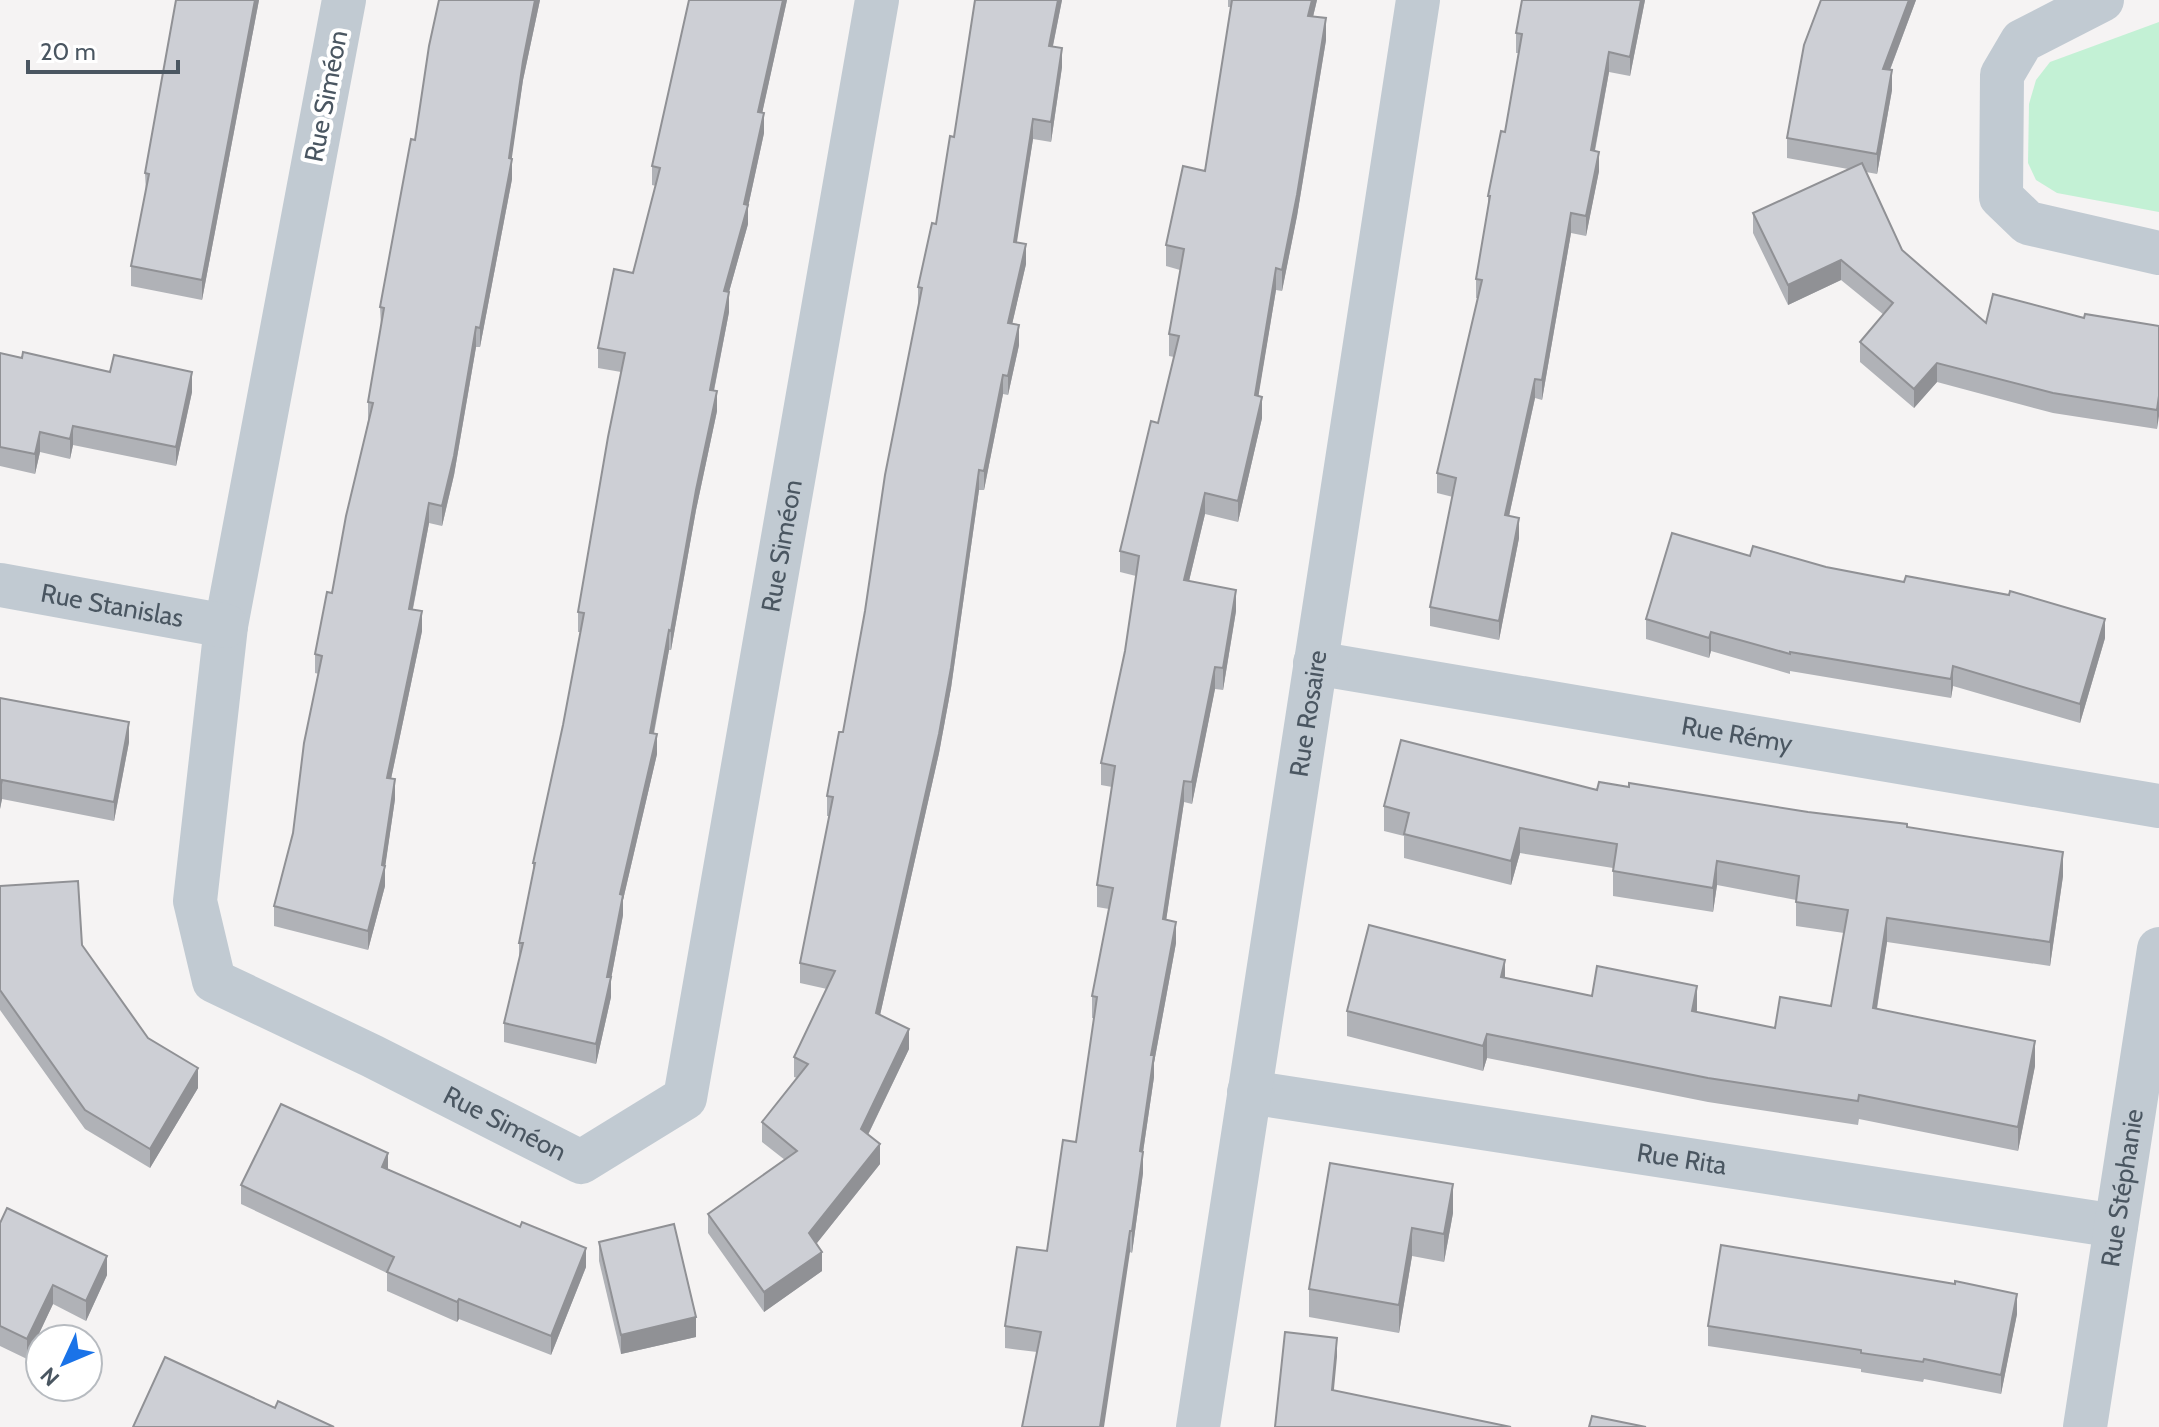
<svg xmlns="http://www.w3.org/2000/svg" width="2159" height="1427" font-family="Cabin,sans-serif">
	<style>
		.green { fill: #c3f1d5 }
		.lines { fill: none; stroke-linecap: round; stroke-linejoin: round }
		.minor { stroke: #c1cad2; stroke-width: 44 }
		.wall { fill: #b0b2b7 }
		.shaded-wall { fill: #909195 }
		.building { fill: #cdcfd5; stroke: #909195; stroke-width: 2 }
		.labels { text-anchor: middle; dominant-baseline: central; stroke-width: 8; stroke-linejoin: round; paint-order: stroke }
		.street-label { font-size: 26px; fill: #4a5661; stroke: #fff }
	</style>
	<rect width="100%" height="100%" fill="#f5f3f3"/>
	<polygon class="green" points="2159,22 2159,212 2057,193 2036,180 2028,163 2029,104 2036,80 2050,62"/>
	<g class="lines">
		<g class="minor">
			<path id="s1" d="M344,0l-118,626 -31,275 19,80 158,75 209,106 104,-64 192,-1098"/>
			<polyline points="2102,0 2022,41 2002,75 2001,197 2028,223 2159,253"/>
			<path id="s2" d="M0,585l226,41"/>
			<path id="s3" d="M1315,663l844,143"/>
			<path id="s4" d="M1249,1092l867,134"/>
			<path id="s5" d="M1198,1427l220,-1427"/>
			<path id="s6" d="M2085,1427l74,-478"/>
		</g>
	</g>
	<g class="wall">
		<polygon points="175,0 259,0 202,300 131,286 131,266 146,193 145,173 175,6"/>
		<polygon points="439,0 540,0 523,80 511,159 512,179 480,347 476,347 454,475 442,526 429,523 413,609 422,631 391,779 395,799 385,866 385,886 368,950 274,926 274,906 293,833 319,674 315,673 315,654 332,593 368,421 368,402 381,326 380,307 415,140"/>
		<polygon points="689,0 787,0 762,113 764,133 748,207 748,224 729,292 729,312 714,391 717,411 696,510 671,650 669,650 654,734 657,754 623,900 623,915 611,979 611,997 596,1064 504,1042 504,1023 519,960 519,943 533,873 533,863 563,725 580,632 578,632 578,612 621,372 598,368 598,348 633,273 656,186 652,185 652,166"/>
		<polygon points="975,0 1062,0 1053,46 1062,67 1051,142 1033,139 1016,242 1026,264 1012,324 1019,345 1008,395 1003,394 984,490 979,490 951,688 939,753 880,1015 909,1049 868,1135 880,1164 816,1244 822,1271 764,1312 708,1233 708,1214 785,1160 762,1142 762,1122 797,1078 794,1077 794,1057 827,989 800,983 800,963 829,816 827,816 827,796 843,732 865,611 918,306 918,287 936,224 954,137"/>
		<polygon points="1228,0 1317,0 1313,17 1326,40 1297,216 1282,291 1276,290 1258,396 1262,418 1238,522 1205,514 1189,581 1236,611 1223,690 1215,689 1192,804 1184,802 1166,920 1176,943 1154,1063 1154,1077 1143,1152 1143,1173 1132,1253 1130,1252 1037,1352 1005,1348 1005,1326 1047,1251 1076,1142 1094,1018 1092,1018 1092,996 1109,909 1097,907 1097,885 1112,787 1101,785 1101,763 1125,651 1136,576 1120,572 1120,551 1158,423 1174,357 1169,356 1169,334 1180,270 1166,266 1166,245 1205,171 1231,7 1228,7"/>
		<polygon points="1645,0 1630,76 1609,72 1595,151 1599,171 1586,236 1571,233 1542,400 1535,398 1509,516 1519,538 1499,640 1430,626 1430,607 1453,497 1437,493 1437,473 1478,298 1476,298 1476,279 1488,210 1488,196 1505,132 1519,53 1516,53 1516,33"/>
		<polygon points="1821,0 1916,0 1890,70 1892,90 1877,174 1866,172 1902,250 1986,323 2084,318 2159,326 2157,429 2053,413 1937,382 1914,408 1860,362 1860,342 1884,315 1841,280 1788,305 1753,233 1753,213 1848,169 1787,158 1787,138"/>
		<polygon points="0,353 192,392 176,466 73,445 70,459 40,452 35,474 0,466"/>
		<polygon points="1750,556 2105,638 2080,723 1953,686 1951,698 1790,671 1790,674 1711,651 1709,658 1646,639 1646,619"/>
		<polygon points="0,698 129,742 114,821 2,799 0,809"/>
		<polygon points="1597,790 1907,827 2063,876 2050,966 1887,942 1877,1009 2035,1066 2018,1151 1859,1119 1858,1125 1708,1102 1487,1058 1483,1071 1347,1036 1347,1011 1505,978 1592,996 1696,1012 1775,1028 1831,1006 1844,933 1796,926 1796,900 1717,885 1713,912 1613,896 1613,868 1520,853 1511,885 1404,858 1404,836 1384,831 1384,806"/>
		<polygon points="0,886 82,945 148,1038 198,1088 150,1168 85,1129 0,1010"/>
		<polygon points="1330,1163 1453,1213 1444,1262 1412,1256 1399,1333 1309,1317 1309,1289"/>
		<polygon points="388,1169 586,1267 551,1355 459,1319 457,1322 387,1291 387,1273 241,1204 241,1185"/>
		<polygon points="0,1223 107,1275 86,1321 53,1304 27,1359 0,1346"/>
		<polygon points="599,1242 696,1337 621,1354 599,1261"/>
		<polygon points="2017,1314 2001,1394 1924,1379 1923,1382 1861,1372 1861,1369 1708,1346 1708,1326"/>
	</g>
	<g class="shaded-wall">
		<polygon points="255,0 259,0 202,300 202,280"/>
		<polygon points="535,0 540,0 523,80 509,178 509,158 523,61"/>
		<polygon points="783,0 787,0 758,132 758,112"/>
		<polygon points="1058,0 1062,0 1049,65 1049,46"/>
		<polygon points="1312,0 1317,0 1308,37 1308,16"/>
		<polygon points="1641,0 1645,0 1630,76 1630,57"/>
		<polygon points="1909,0 1916,0 1883,88 1883,69"/>
		<polygon points="1326,18 1326,40 1297,216 1282,291 1282,270"/>
		<polygon points="1062,48 1062,67 1051,142 1051,122"/>
		<polygon points="1609,52 1609,72 1591,170 1591,150"/>
		<polygon points="1892,70 1892,90 1877,174 1877,154"/>
		<polygon points="764,113 764,133 748,207 748,224 729,292 729,312 710,410 710,390 724,291"/>
		<polygon points="1033,119 1033,139 1014,261 1014,242"/>
		<polygon points="1599,152 1599,171 1586,236 1586,216"/>
		<polygon points="512,159 512,179 480,347 480,328"/>
		<polygon points="1571,213 1571,233 1542,400 1542,380"/>
		<polygon points="1026,244 1026,264 1008,342 1008,323"/>
		<polygon points="1841,260 1841,280 1788,305 1788,285"/>
		<polygon points="1276,268 1276,290 1255,417 1255,395"/>
		<polygon points="1019,325 1019,345 1008,395 1008,376"/>
		<polygon points="476,327 476,347 454,475 442,526 442,506"/>
		<polygon points="1937,363 1937,382 1914,408 1914,389"/>
		<polygon points="192,372 192,392 176,466 176,447"/>
		<polygon points="1003,375 1003,394 984,490 984,471"/>
		<polygon points="1535,379 1535,398 1505,534 1505,515"/>
		<polygon points="717,391 717,411 696,510 671,650 671,631 696,490"/>
		<polygon points="2159,396 2159,416 2157,429 2157,410"/>
		<polygon points="1262,397 1262,418 1238,522 1238,501"/>
		<polygon points="73,426 73,445 70,459 70,439"/>
		<polygon points="40,432 40,452 35,474 35,454"/>
		<polygon points="979,470 979,490 951,688 939,753 876,1033 876,1013"/>
		<polygon points="1205,493 1205,514 1184,602 1184,580"/>
		<polygon points="429,503 429,523 409,628 409,609"/>
		<polygon points="1519,518 1519,538 1499,640 1499,621"/>
		<polygon points="1236,590 1236,611 1223,690 1223,668"/>
		<polygon points="422,611 422,631 387,798 387,778"/>
		<polygon points="2105,619 2105,638 2080,723 2080,704"/>
		<polygon points="669,630 669,650 650,752 650,733"/>
		<polygon points="1711,632 1711,651 1709,658 1709,638"/>
		<polygon points="1953,666 1953,686 1951,698 1951,679"/>
		<polygon points="1215,667 1215,689 1192,804 1192,782"/>
		<polygon points="129,722 129,742 114,821 114,802"/>
		<polygon points="657,734 657,754 623,900 623,915 611,979 611,997 596,1064 596,1044 620,894"/>
		<polygon points="395,779 395,799 385,868 385,866 385,886 368,950 368,931 382,865"/>
		<polygon points="2,780 2,799 0,809 0,789"/>
		<polygon points="1184,781 1184,802 1163,941 1163,919"/>
		<polygon points="1520,828 1520,853 1511,885 1511,861"/>
		<polygon points="2063,852 2063,876 2050,966 2050,942"/>
		<polygon points="1717,861 1717,885 1713,912 1713,888"/>
		<polygon points="1887,918 1887,942 1873,1032 1873,1008"/>
		<polygon points="1176,922 1176,943 1154,1063 1154,1077 1143,1152 1143,1173 1132,1253 1132,1231 1151,1055"/>
		<polygon points="1505,960 1505,985 1501,977"/>
		<polygon points="1697,986 1697,1010 1692,1036 1692,1011"/>
		<polygon points="909,1029 909,1049 861,1149 861,1129"/>
		<polygon points="1487,1034 1487,1058 1483,1071 1483,1046"/>
		<polygon points="2035,1041 2035,1066 2018,1151 2018,1127"/>
		<polygon points="198,1068 198,1088 150,1168 150,1149"/>
		<polygon points="880,1144 880,1164 809,1253 809,1233"/>
		<polygon points="388,1153 388,1173 382,1167"/>
		<polygon points="1453,1184 1453,1213 1444,1262 1444,1234"/>
		<polygon points="1412,1228 1412,1256 1399,1333 1399,1305"/>
		<polygon points="1130,1231 1130,1252 1104,1427 1100,1427"/>
		<polygon points="586,1248 586,1267 551,1355 551,1336"/>
		<polygon points="822,1252 822,1271 764,1312 764,1292"/>
		<polygon points="107,1256 107,1275 86,1321 86,1301"/>
		<polygon points="53,1285 53,1304 27,1359 27,1339"/>
		<polygon points="2017,1294 2017,1314 2001,1394 2001,1375"/>
		<polygon points="459,1299 459,1319 457,1322 457,1302"/>
		<polygon points="696,1317 696,1337 621,1354 621,1335"/>
		<polygon points="1337,1338 1337,1357 1332,1410 1332,1390"/>
	</g>
	<g class="building">
		<polygon points="176,0 255,0 202,280 131,266 149,174 145,173"/>
		<polygon points="439,0 535,0 523,61 509,158 512,159 480,328 476,327 454,456 442,506 429,503 409,609 422,611 387,778 395,779 382,865 385,866 368,931 274,906 293,833 304,743 322,656 315,654 327,592 332,593 346,516 373,403 368,402 384,308 380,307 411,139 415,140 429,46"/>
		<polygon points="689,0 783,0 758,112 764,113 744,204 748,205 724,291 729,292 710,390 717,391 696,490 671,631 669,630 650,733 657,734 620,894 623,895 607,977 611,977 596,1044 504,1023 523,943 519,943 535,863 533,863 563,725 584,613 578,612 608,437 625,353 598,348 614,269 633,273 660,168 652,166"/>
		<polygon points="975,0 1058,0 1049,46 1062,48 1051,122 1033,119 1014,242 1026,244 1008,323 1019,325 1008,376 1003,375 984,471 979,470 951,668 939,734 876,1013 909,1029 861,1129 880,1144 809,1233 822,1252 764,1292 708,1214 797,1151 762,1122 808,1064 794,1057 835,971 800,963 833,797 827,796 839,732 843,732 865,611 885,475 922,288 918,287 932,223 936,224 950,136 954,137"/>
		<polygon points="1232,0 1312,0 1308,16 1326,18 1297,195 1282,270 1276,268 1255,395 1262,397 1238,501 1205,493 1184,580 1236,590 1223,668 1215,667 1192,782 1184,781 1163,919 1176,922 1151,1055 1154,1055 1140,1151 1143,1152 1132,1231 1130,1231 1100,1427 1022,1427 1041,1332 1005,1326 1017,1247 1047,1251 1063,1140 1076,1142 1097,997 1092,996 1113,888 1097,885 1115,766 1101,763 1125,651 1139,556 1120,551 1151,421 1158,423 1179,336 1169,334 1184,249 1166,245 1183,166 1205,171"/>
		<polygon points="1522,0 1641,0 1630,57 1609,52 1591,150 1599,152 1586,216 1571,213 1542,380 1535,379 1505,515 1519,518 1499,621 1430,607 1456,478 1437,473 1482,280 1476,279 1490,196 1488,196 1501,131 1505,132 1522,34 1516,33"/>
		<polygon points="1821,0 1909,0 1883,69 1892,70 1877,154 1787,138 1804,45"/>
		<polygon points="1862,163 1902,250 1986,323 1993,294 2084,318 2085,314 2159,326 2159,396 2157,410 2053,393 1937,363 1914,389 1860,342 1893,303 1841,260 1788,285 1753,213"/>
		<polygon points="23,352 110,372 114,355 192,372 176,447 73,426 70,439 40,432 35,454 0,447 0,353 22,358"/>
		<polygon points="1672,533 1750,556 1753,546 1826,567 1904,582 1906,576 2009,595 2010,591 2105,619 2080,704 1953,666 1951,679 1790,652 1790,654 1711,632 1709,638 1646,619"/>
		<polygon points="0,698 129,722 114,802 2,780 0,789"/>
		<polygon points="1401,740 1597,790 1599,782 1629,787 1629,783 1808,812 1907,824 1907,827 2063,852 2050,942 1887,918 1873,1008 2035,1041 2018,1127 1859,1095 1858,1101 1708,1078 1487,1034 1483,1046 1347,1011 1369,925 1505,960 1501,977 1592,996 1597,966 1697,986 1692,1011 1775,1028 1780,997 1831,1006 1848,910 1796,902 1799,876 1717,861 1713,888 1613,871 1617,844 1520,828 1511,861 1404,834 1409,813 1384,806"/>
		<polygon points="78,881 82,945 148,1038 198,1068 150,1149 85,1110 0,990 0,886"/>
		<polygon points="281,1104 388,1153 382,1167 520,1227 522,1222 586,1248 551,1336 459,1299 457,1302 387,1272 394,1257 241,1185"/>
		<polygon points="1330,1163 1453,1184 1444,1234 1412,1228 1399,1305 1309,1289"/>
		<polygon points="7,1208 107,1256 86,1301 53,1285 27,1339 0,1326 0,1223"/>
		<polygon points="674,1224 696,1317 621,1335 599,1242"/>
		<polygon points="1721,1245 1955,1284 1955,1281 2017,1294 2001,1375 1924,1359 1923,1362 1861,1353 1861,1350 1708,1326"/>
		<polygon points="1285,1332 1337,1338 1332,1390 1511,1427 1275,1427"/>
		<polygon points="165,1357 275,1408 278,1401 334,1427 133,1427"/>
		<polygon points="1592,1416 1646,1427 1589,1427"/>
	</g>
	<g class="labels">
		<g class="street-label">
			<text transform="translate(326 96) rotate(-79)">Rue Siméon</text>
			<text stroke="none"><textPath href="#s1" startOffset="2088">Rue Siméon</textPath></text>
			<text stroke="none"><textPath href="#s2" startOffset="114">Rue Stanislas</textPath></text>
			<text stroke="none"><textPath href="#s5" startOffset="722">Rue Rosaire</textPath></text>
			<text stroke="none"><textPath href="#s3" startOffset="428">Rue Rémy</textPath></text>
			<text stroke="none"><textPath href="#s1" startOffset="1320">Rue Siméon</textPath></text>
			<text stroke="none"><textPath href="#s4" startOffset="438">Rue Rita</textPath></text>
			<text stroke="none"><textPath href="#s6" startOffset="242">Rue Stéphanie</textPath></text>
		</g>
	</g>
	<g transform="translate(64 1363) rotate(226)"><circle r="38" fill="#ffffff" stroke="#b7bbc0" stroke-width="2"/>
	<path d="M0-6L14 30L0 20L-14 30Z" fill="#1a73e8"/>
	<text y="-12" font-size="22" font-weight="bold" text-anchor="middle" fill="#4a5661">N</text>
	</g>
	<path d="M28 60v12h150v-12" fill="none" stroke="#4a5661" stroke-width="4"/>
	<text x="40" y="60" font-size="24" fill="#4a5661" stroke="#ffffff" stroke-width="6" paint-order="stroke">20 m</text>
</svg>
